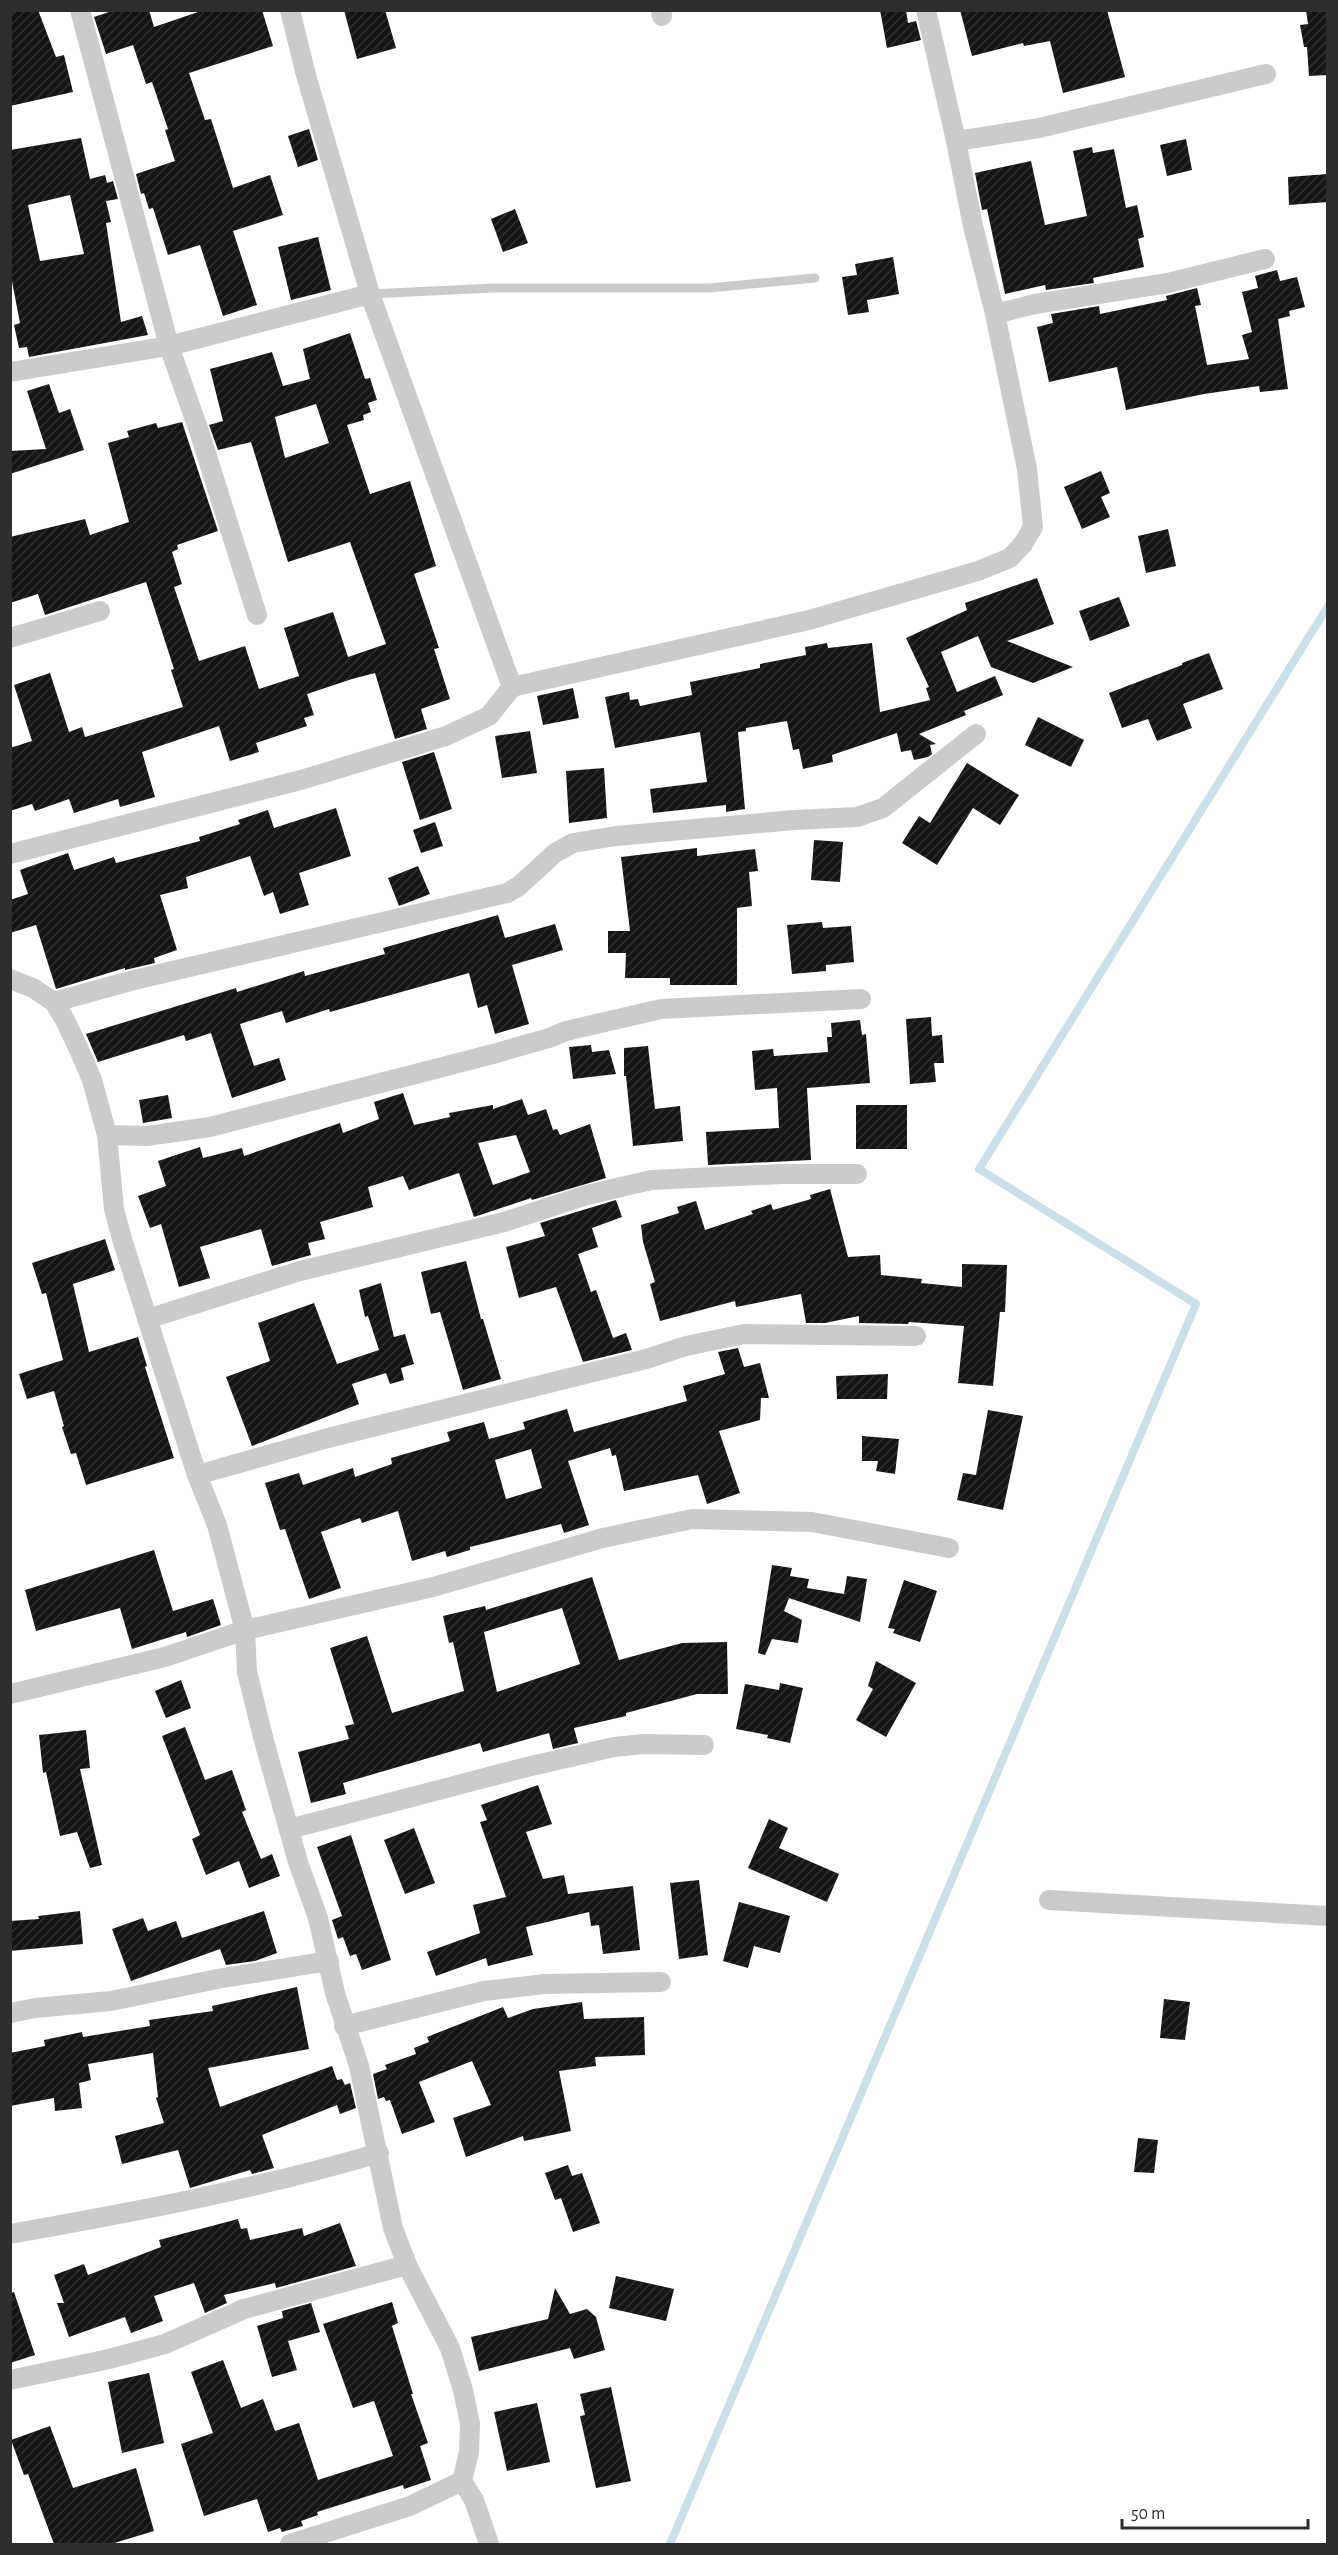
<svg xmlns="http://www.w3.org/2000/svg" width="1338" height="2555" font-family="'Alegreya Sans',sans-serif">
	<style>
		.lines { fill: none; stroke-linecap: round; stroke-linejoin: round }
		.stream { stroke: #c9dfea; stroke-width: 8 }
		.building { fill: url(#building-hatch); fill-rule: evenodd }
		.lane { stroke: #cbcbcb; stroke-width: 9 }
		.street { stroke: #cbcbcb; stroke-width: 20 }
	</style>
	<defs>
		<pattern id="building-hatch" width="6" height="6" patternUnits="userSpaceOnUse" patternTransform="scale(1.5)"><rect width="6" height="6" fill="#151515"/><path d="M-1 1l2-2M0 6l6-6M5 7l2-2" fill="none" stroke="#2f2f2f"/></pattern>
	</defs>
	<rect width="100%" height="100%" fill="#fff"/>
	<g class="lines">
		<polyline class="stream" points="670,2544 1196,1304 979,1169 1328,606"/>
	</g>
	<g class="building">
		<polygon points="10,10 38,10 56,57 64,55 73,92 10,106"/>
		<polygon points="115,10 149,10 154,27 204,10 262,10 273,46 189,73 205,120 211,119 233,188 270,175 283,215 233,231 257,305 223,316 200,245 168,255 153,208 149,209 144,193 141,194 136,174 175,161 165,130 168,129 152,82 146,84 133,45 106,54 94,17"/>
		<polygon points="344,10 385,10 396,48 357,59"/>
		<polygon points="880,10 906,10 908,23 916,21 921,40 887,48"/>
		<polygon points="960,10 1107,10 1125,77 1063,93 1050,41 1024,46 1023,43 972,56"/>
		<polygon points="1306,10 1328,10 1328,75 1309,76 1307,47 1304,47 1300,25 1308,24"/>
		<polygon points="309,129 318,160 298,167 288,136"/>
		<path d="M81,138l9,41 15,-4 2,8 6,-2 5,18 -12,2 5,21 -5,1 15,99 21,-6 6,19 -119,22 -2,-10 -8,1 -5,-23 6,-2 -10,-52v-121zM70,195l14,59 -44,7 -12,-56z"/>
		<polygon points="1186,139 1192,170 1167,176 1160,145"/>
		<polygon points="1092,147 1093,153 1114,149 1126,208 1137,205 1144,237 1138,239 1144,267 1093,278 1094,283 1046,290 1045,285 1005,294 987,209 982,210 975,173 1031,161 1045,225 1087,216 1073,151"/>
		<polygon points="1328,174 1328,202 1289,205 1288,177"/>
		<polygon points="515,209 528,243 503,252 491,219"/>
		<polygon points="318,237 331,290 291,300 278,247"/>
		<polygon points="893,257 899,294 867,300 869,312 848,315 842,277 857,275 855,264"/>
		<polygon points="1277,270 1280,281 1297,277 1305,307 1289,311 1290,316 1278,319 1288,389 1260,392 1259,386 1204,394 1126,410 1117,367 1049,382 1037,327 1053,323 1051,314 1099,306 1100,314 1167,300 1166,296 1197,288 1201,305 1195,306 1207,365 1249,359 1242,335 1252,332 1242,292 1258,288 1255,276"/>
		<path d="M350,333l15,46 5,-1 7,22 -9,3 3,9 -8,3 1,5 -17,5 23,69 40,-13 26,85 -22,8 25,74 -5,1 16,50 -29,10 6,20 -32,10 -20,-66 -23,6 -45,15 7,21 -10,3 3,8 -51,17 3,9 -29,9 -11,-35 -77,26 13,45 -35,10 -2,-8 -44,14 -5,-14 -34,12 -3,-7 -22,7v-63l22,-7 -18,-56 36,-12 19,59 13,-5 3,10 98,-30 -12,-37 3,-1 -28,-87 -101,33 -7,-21 -28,9v-66l75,-18 5,16 39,-13 -21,-79 21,-6 -2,-6 29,-8 2,5 24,-6 36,109 -41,14 1,4 -6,3 10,32 -8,3 25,74 46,-15 14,43 40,-13 -15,-48 49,-16 15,45 38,-13 -36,-102 -62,20 -37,-120 -33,8 -9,-25 14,-4 -13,-52 62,-17 11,34 27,-7 -7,-30zM316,404l13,39 -44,15 -10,-41z"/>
		<polygon points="49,384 59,413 70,409 84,450 10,474 10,451 46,449 27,391"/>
		<polygon points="1101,471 1110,493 1101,497 1110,517 1082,529 1064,487"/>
		<polygon points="1168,529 1176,566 1146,573 1138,536"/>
		<polygon points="1037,578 1054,624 1007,641 1073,667 1033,683 991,667 978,636 941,652 957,692 995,676 1003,695 964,711 966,715 919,734 936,744 930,745 932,754 928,757 914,760 911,750 901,752 897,733 832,755 833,762 803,769 799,749 793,750 787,721 746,728 746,731 738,732 745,809 726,812 726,805 653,813 650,789 707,782 700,732 615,748 605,697 629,692 630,700 638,699 640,706 692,695 690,682 760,668 760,664 806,655 805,647 827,643 828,648 872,643 880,712 930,700 926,688 929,687 906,638 967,610 965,603"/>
		<polygon points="1119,597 1130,626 1090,641 1079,611"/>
		<polygon points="1209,653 1223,689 1183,704 1192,728 1157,741 1148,719 1122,728 1109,693 1182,665 1182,663"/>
		<polygon points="573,688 579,718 543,725 537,696"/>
		<polygon points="1038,717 1084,740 1071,767 1025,745"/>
		<polygon points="530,731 537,773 502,778 495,736"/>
		<polygon points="434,752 452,809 420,820 402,762"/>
		<polygon points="967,763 1019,795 1000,825 973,808 937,865 902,843 919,816 930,823"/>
		<polygon points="604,768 607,818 569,823 566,771"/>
		<polygon points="336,808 351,856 299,873 309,905 280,914 273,892 264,896 250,856 186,877 188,888 160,895 177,950 154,958 155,963 125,970 125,968 56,989 36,925 10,933 10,900 28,894 20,870 68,853 74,870 114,857 116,863 200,841 199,837 240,824 238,820 268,810 274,828"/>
		<polygon points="435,822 443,846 421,853 413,830"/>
		<polygon points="814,840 843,842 840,882 811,880"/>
		<polygon points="697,848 697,856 755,849 758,871 749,872 752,906 737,908 737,985 670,985 670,978 625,978 626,953 608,953 608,931 630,931 621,857"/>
		<polygon points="418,866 430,894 399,906 388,878"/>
		<polygon points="498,915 505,938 555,924 563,950 512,965 529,1024 495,1034 487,1005 478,1008 469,973 330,1012 329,1009 286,1023 282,1011 240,1024 254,1066 279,1058 286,1080 232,1098 211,1033 186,1041 184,1035 98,1062 86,1034 236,988 237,992 304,971 305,976 385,954 383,948"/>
		<polygon points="822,922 823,928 851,926 854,962 826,965 826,971 792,974 787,925"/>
		<polygon points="931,1017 932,1036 942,1035 944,1063 934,1063 936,1082 910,1084 906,1019"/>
		<polygon points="860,1020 862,1035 866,1034 870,1083 807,1088 811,1160 708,1165 706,1132 779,1128 777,1088 755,1090 752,1051 773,1049 774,1056 828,1052 827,1037 832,1037 831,1023"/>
		<polygon points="591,1045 592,1052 609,1050 616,1074 573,1079 569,1047"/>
		<polygon points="648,1046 655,1109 680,1106 683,1141 633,1146 626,1076 624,1076 624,1048"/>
		<path d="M403,1093l11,32 36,-8 -1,-4 44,-8v4l29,-10 6,16 18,-6 7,21 4,-1 3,6 30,-11 16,54 -74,22 -1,-2 -57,19 -15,-44 -50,17 -6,-14 -35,11 5,20 -53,15 5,17 -17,4 3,12 -39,11 -11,-37 -61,18 10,31 -31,9 -18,-63 -11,4 -12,-32 28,-10 -8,-25 42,-14 3,11 39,-10 2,8 96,-33 3,10 36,-14 -5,-17zM516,1135l14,37 -37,13 -15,-42z"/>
		<polygon points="168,1095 172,1118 143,1123 139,1100"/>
		<rect x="856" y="1105" width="51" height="44"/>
		<polygon points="830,1189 848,1257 880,1255 881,1275 922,1279 921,1283 962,1287 962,1264 1007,1265 1005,1312 1000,1312 993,1386 958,1383 964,1326 909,1322 908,1324 859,1323 859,1316 825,1323 806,1323 801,1294 736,1307 735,1301 660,1321 650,1284 655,1282 643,1242 641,1225 679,1213 677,1207 696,1201 705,1230 753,1214 751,1211 771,1204 773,1210 811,1199 810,1195"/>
		<polygon points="616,1200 622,1217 592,1228 598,1247 578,1254 591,1292 596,1290 613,1338 626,1333 632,1350 583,1362 556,1287 519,1298 506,1247 545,1236 540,1223"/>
		<polygon points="105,1239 115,1270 73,1284 89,1352 138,1337 147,1366 145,1367 174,1458 86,1485 76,1453 71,1454 62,1427 64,1426 54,1391 27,1399 19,1374 63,1360 46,1293 42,1294 32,1263"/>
		<polygon points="466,1261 481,1319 483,1319 501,1379 463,1390 440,1312 431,1314 421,1272"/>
		<polygon points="381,1283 394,1337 405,1334 414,1364 401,1368 404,1380 390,1384 386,1373 352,1384 359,1404 252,1446 226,1377 270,1361 258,1323 314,1303 337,1364 379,1350 368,1316 365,1317 359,1290"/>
		<path d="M738,1348l6,19 16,-4 9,35h-8l-1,22 -41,11 21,62 -33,11 -9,-29 -74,16 -8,-36 -4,1 -2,-8 -42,13 21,64 -25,8 -3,-9 -91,23v3l-23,7 -2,-6 -33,10 -14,-50 -36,12 -2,-5 -39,14 20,56 -32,11 -24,-70 -5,1 -15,-47 34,-10 4,12 50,-17 2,9 37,-13 -1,-6 59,-17 -3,-9 37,-10 5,17 36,-10 -2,-7 44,-13 7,23 113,-31 -4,-15 42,-12 -7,-22zM531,1449l11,39 -36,11 -11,-39z"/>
		<polygon points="888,1374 887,1399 837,1399 836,1376"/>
		<polygon points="988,1410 1023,1416 1003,1510 957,1500 963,1473 976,1475"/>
		<polygon points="862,1436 899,1439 895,1474 876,1471 878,1461 862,1461"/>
		<polygon points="154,1550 173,1611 213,1599 221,1625 187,1637 186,1632 132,1649 120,1608 36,1631 25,1590"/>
		<polygon points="772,1565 792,1568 790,1576 809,1579 807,1588 844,1594 847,1576 867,1579 860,1622 789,1598 784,1611 802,1620 798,1643 772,1639 765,1655 758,1653"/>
		<path d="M592,1577l27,83 63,-17 45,-1 1,52h-31l-71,19v3l-52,12 4,15 -25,6 -4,-16 -66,19 -3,-9 -137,40 3,11 -35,9 -13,-51 51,-13 -4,-13 9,-2 -24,-76 37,-12 25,77 72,-22 -11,-49 -4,1 -6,-27 42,-10 1,4zM562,1608l18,56 -83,28 -13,-60z"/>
		<polygon points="904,1580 937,1591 920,1642 893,1633 895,1629 888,1628"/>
		<polygon points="876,1661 916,1683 886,1737 856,1720 873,1689 868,1686"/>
		<polygon points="181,1680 191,1708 166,1718 155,1691"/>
		<polygon points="780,1683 803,1688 790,1743 767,1738 768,1735 736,1729 745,1684 779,1690"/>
		<polygon points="185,1727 205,1780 232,1770 246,1810 242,1812 261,1859 272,1854 280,1876 249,1888 239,1861 206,1875 192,1839 200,1835 162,1736"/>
		<polygon points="86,1730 90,1768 80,1769 102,1865 90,1868 77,1832 60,1836 46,1772 43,1773 39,1735"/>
		<polygon points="538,1785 552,1824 526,1832 543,1879 564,1875 568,1894 633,1886 640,1950 603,1954 599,1925 591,1926 589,1912 526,1927 533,1955 488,1966 486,1958 436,1976 427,1952 480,1933 473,1905 506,1897 480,1822 487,1820 481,1805"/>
		<polygon points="769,1819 788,1828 779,1848 839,1874 827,1902 748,1868"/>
		<polygon points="414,1828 435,1883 405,1894 384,1840"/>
		<polygon points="351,1835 391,1960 362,1970 356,1954 350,1956 343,1937 338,1939 332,1920 342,1916 317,1847"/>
		<polygon points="699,1880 708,1955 679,1959 670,1883"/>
		<polygon points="739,1902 790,1916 780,1953 754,1946 748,1968 723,1961"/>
		<polygon points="80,1911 83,1944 10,1951 10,1921 39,1919 38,1916"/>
		<polygon points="264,1911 277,1953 255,1961 226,1965 220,1949 131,1981 112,1929 143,1918 148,1931 176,1921 182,1938"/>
		<polygon points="297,1987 309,2049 208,2068 220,2107 332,2066 337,2080 342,2079 345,2085 350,2083 356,2108 340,2114 337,2105 262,2135 274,2168 252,2174 250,2170 190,2188 178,2150 122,2164 115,2136 164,2123 156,2098 158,2097 153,2053 88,2064 91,2080 79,2083 82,2108 55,2111 54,2098 10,2106 10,2053 45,2046 44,2040 82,2032 83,2037 150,2026 149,2020 213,2011 212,2006"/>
		<polygon points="1164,1999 1190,2002 1185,2040 1160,2038"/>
		<polygon points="582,2002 584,2019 644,2017 645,2055 595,2057 596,2066 559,2071 571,2131 524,2141 523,2136 466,2157 453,2118 491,2105 472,2061 419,2082 435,2122 402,2134 390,2100 386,2101 384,2097 378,2099 373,2074 387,2069 385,2065 416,2054 414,2048 429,2042 427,2037 503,2007 508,2018 533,2009"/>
		<polygon points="1138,2138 1158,2140 1154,2173 1134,2172"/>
		<polygon points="568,2165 572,2176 582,2173 600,2223 573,2232 561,2198 555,2200 545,2173"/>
		<polygon points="238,2219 241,2229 247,2228 250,2240 302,2228 304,2236 340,2223 356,2266 276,2288 275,2283 224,2295 227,2303 205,2313 194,2283 154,2296 163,2321 131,2333 125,2317 69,2337 57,2303 64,2303 54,2275 84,2264 88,2275 161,2247 159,2240"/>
		<polygon points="616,2276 674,2289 666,2321 609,2308"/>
		<polygon points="555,2288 570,2314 587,2309 596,2317 605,2350 574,2359 570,2348 479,2371 471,2337 548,2319"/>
		<polygon points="14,2292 35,2355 10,2363 10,2293"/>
		<polygon points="392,2302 398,2323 392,2326 413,2394 411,2394 428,2443 420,2446 431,2480 404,2489 403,2485 317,2512 318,2515 301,2521 303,2526 282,2532 280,2528 268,2532 257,2499 204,2516 181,2444 213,2433 191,2372 223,2360 241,2408 263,2399 275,2431 299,2423 318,2480 393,2456 374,2401 353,2408 323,2324"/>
		<polygon points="311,2303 320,2332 288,2341 297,2370 272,2377 257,2326 283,2318 282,2311"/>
		<polygon points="149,2373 164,2443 122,2453 108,2382"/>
		<polygon points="611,2387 631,2481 596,2488 580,2416 585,2415 580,2394"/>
		<polygon points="537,2403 550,2462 507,2471 494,2412"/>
		<polygon points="50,2426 73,2488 136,2468 154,2531 111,2544 54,2544 28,2474 24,2475 11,2440"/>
	</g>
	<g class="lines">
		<polyline class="lane" points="370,294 493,288 709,288 815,278"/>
		<g class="street">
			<polyline points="80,10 169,346 200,434 257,615"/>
			<polyline points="661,10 662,16"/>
			<polyline points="956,141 1039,128 1266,74"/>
			<polyline points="995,314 1035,304 1168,283 1265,259"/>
			<polyline points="10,372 169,346 370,294"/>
			<polyline points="10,638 100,611"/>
			<polyline points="512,687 809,620 978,571 1010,558 1023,544 1033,527 1027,469 995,314 973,226 956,141 926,10"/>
			<polyline points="10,854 301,780 446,736 489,716 512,687 370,294 306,75 290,10"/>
			<polyline points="10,979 33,988 54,1002 65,1020 81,1054 92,1080 107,1135 114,1209 122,1239 197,1475 217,1525 234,1589 245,1630 247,1672 264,1741 298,1862 318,1918 335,1993 359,2066 393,2228 407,2265 450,2348 463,2390 470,2424 469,2452 462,2481 474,2500 489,2544"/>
			<polyline points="54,1002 134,980 507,893 519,886 555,853 573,843 616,836 794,820 857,817 883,808 976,734"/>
			<polyline points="107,1135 147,1136 210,1127 493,1054 549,1038 566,1031 661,1009 861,999"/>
			<polyline points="147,1319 300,1271 504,1222 587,1195 651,1180 783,1174 857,1174"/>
			<polyline points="197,1475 328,1438 646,1359 686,1346 744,1334 916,1336"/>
			<polyline points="10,1694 165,1657 245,1630 433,1587 603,1538 692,1519 812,1522 949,1548"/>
			<polyline points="289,1829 527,1767 614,1747 644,1744 704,1745"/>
			<polyline points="1049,1900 1328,1916"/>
			<polyline points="10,2013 35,2008 111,2001 217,1979 329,1961"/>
			<polyline points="344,2026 484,1991 544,1984 661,1982"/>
			<path d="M10,2234c124,-22 248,-45 369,-81"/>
			<polyline points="10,2380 109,2359 165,2344 244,2309 407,2265"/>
			<polyline points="290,2544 410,2506 462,2481"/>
		</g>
	</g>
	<rect width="1338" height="2555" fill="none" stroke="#2e2e2e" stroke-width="24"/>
	<path d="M1122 2519v9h186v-9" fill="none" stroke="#2e2e2e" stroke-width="3"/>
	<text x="1131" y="2519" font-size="18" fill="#2e2e2e" stroke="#ffffff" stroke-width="4.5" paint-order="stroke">50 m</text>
</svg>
